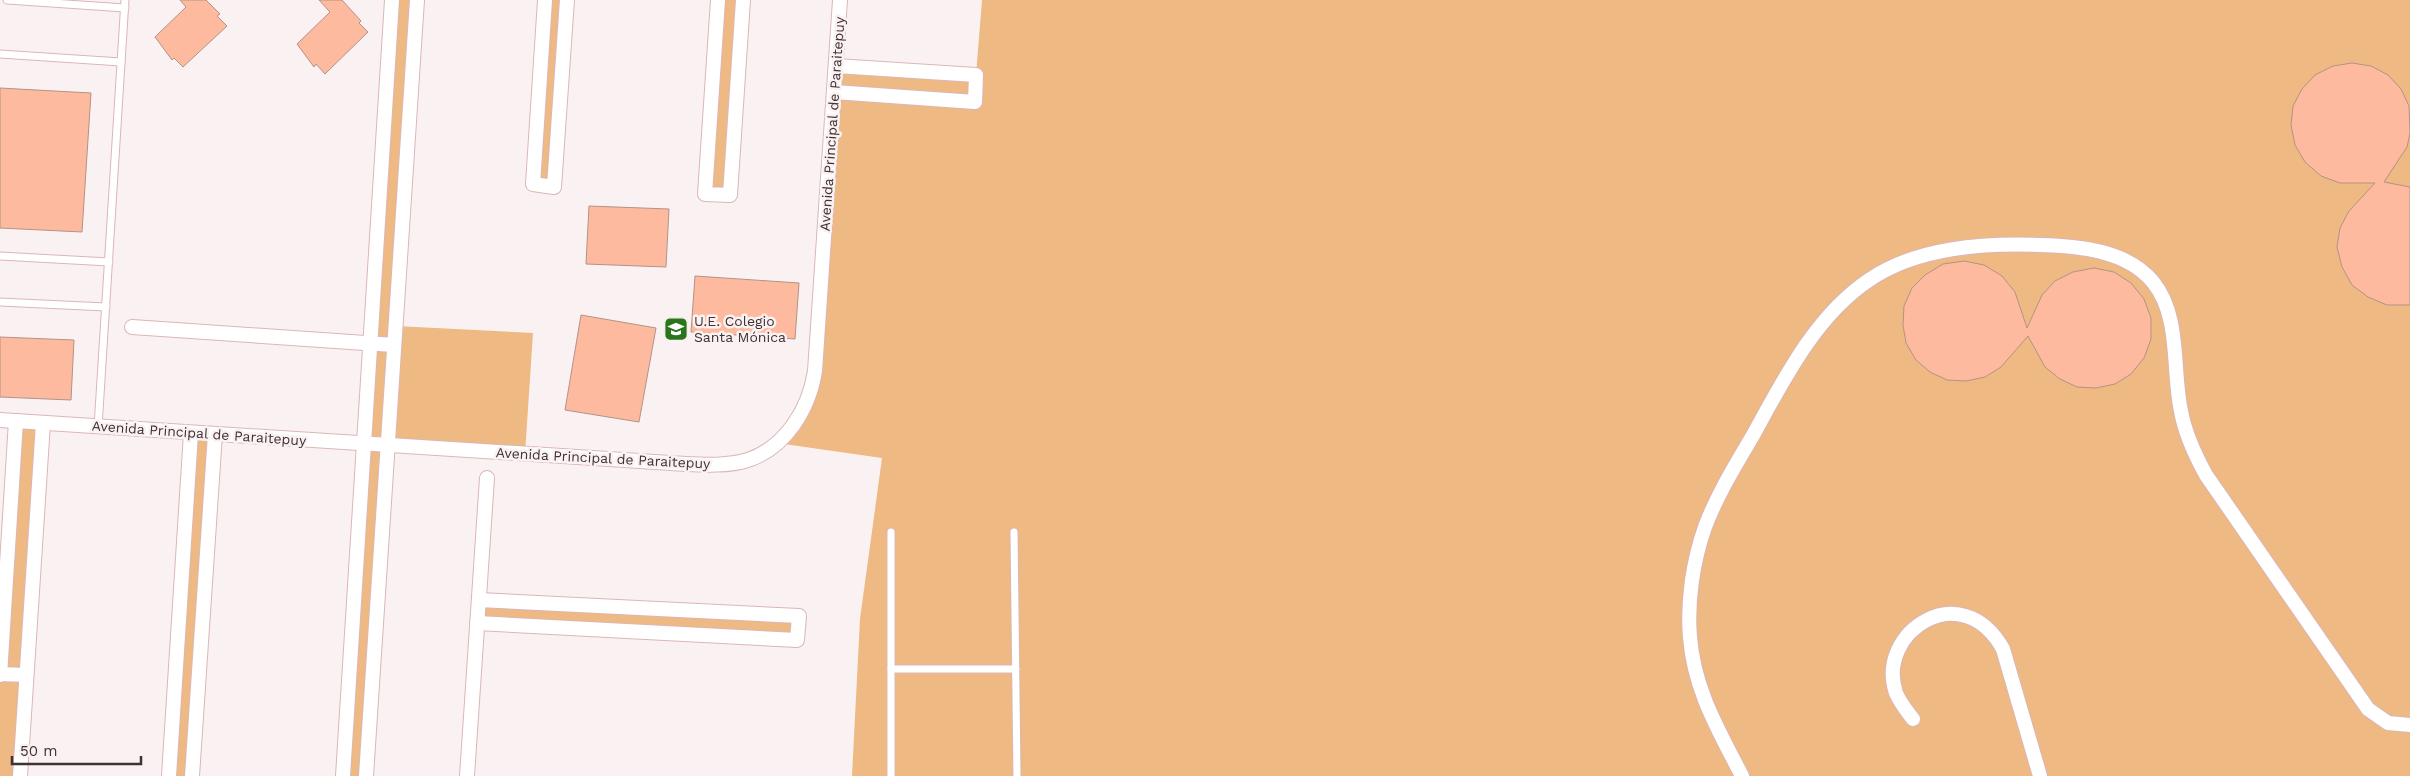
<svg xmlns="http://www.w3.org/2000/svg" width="2410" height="776" font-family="'Work Sans',sans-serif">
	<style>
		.green { fill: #eeb982 }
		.building { fill: #fdba9f; stroke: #b39386 }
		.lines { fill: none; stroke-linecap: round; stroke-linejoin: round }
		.lane-casing { stroke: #dcb6b6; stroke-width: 9 }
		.street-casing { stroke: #dcb6b6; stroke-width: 16 }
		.lane { stroke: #fff; stroke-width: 7 }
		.street { stroke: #fff; stroke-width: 14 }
		.labels { text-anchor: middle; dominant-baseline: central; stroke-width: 5; stroke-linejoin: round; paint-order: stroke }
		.street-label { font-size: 14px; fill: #413232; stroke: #faf2f2 }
		.poi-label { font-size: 14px; fill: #413232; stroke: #faf2f2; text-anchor: start }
	</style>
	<rect width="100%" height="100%" fill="#faf2f2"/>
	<g class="green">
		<polygon points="392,0 417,0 396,326 533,333 525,454 388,446 366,776 343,776"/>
		<polygon points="545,0 567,0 554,187 533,184"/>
		<polygon points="718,0 743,0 730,195 705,194"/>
		<polygon points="982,0 2410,0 2410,776 852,776 860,619 882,458 777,443 807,403 836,66 976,75"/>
		<polygon points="16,421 43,423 20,776 0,776 0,675"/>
		<polygon points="191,433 215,434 192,776 169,776"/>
		<polygon points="479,600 799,616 797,640 477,623"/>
	</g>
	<g class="building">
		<polygon points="180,0 206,0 220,14 217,16 227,26 183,67 174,58 172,60 155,37 186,7"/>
		<polygon points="319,0 342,0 361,21 359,23 368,32 325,74 316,64 314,67 297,44 330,12"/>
		<polygon points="2352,63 2371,66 2388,75 2401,89 2409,106 2410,133 2407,147 2384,182 2410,187 2410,305 2387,305 2368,297 2352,285 2342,267 2337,247 2340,228 2349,211 2375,183 2340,183 2321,176 2305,162 2295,145 2291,125 2293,106 2302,89 2315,75 2333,66"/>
		<polygon points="0,88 91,93 82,232 0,228"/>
		<polygon points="589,206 669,209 666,267 586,264"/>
		<polygon points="1964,261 1984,265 2002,276 2015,292 2027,328 2042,295 2055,281 2073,272 2094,268 2114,272 2131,283 2144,299 2151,318 2151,339 2144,358 2131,374 2115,384 2096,388 2077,387 2060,379 2045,367 2028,336 2001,367 1985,377 1966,381 1947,380 1930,372 1916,360 1906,343 1903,325 1904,306 1912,288 1925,275 1943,264"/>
		<polygon points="695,276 799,283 795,339 691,332"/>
		<polygon points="581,315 656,328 639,422 565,410"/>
		<polygon points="0,337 74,340 71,400 0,397"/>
	</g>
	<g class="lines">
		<g class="lane-casing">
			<g id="lane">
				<polyline points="7,0 125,8"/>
				<polyline points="0,54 121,62"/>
				<polyline points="0,256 109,262"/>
				<polyline points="0,302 106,307"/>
				<polyline points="98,427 125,0"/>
				<polyline points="1014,532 1017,776"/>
				<polyline points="891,669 1016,669"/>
				<polyline points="891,776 891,532"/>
			</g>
		</g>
		<g class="street-casing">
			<g id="street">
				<polyline points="545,0 533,184 554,187 567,0"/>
				<polyline points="718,0 705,194 730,195 743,0"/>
				<polyline points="834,92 975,102 976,75 836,66"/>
				<polyline points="132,327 394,345"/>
				<path d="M0,420l686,44c20,1 42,2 62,-4 38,-13 61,-51 67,-89l25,-371"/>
				<polyline points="477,623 797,640 799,616 479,600"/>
				<polyline points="0,674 26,675"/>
				<polyline points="0,675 16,421"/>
				<path d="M1913,719c-6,-8 -13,-16 -17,-26 -21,-61 66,-118 107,-44l37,127"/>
				<polyline points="20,776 43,423"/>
				<polyline points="169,776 191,433"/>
				<polyline points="192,776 215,434"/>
				<polyline points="343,776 392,0"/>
				<polyline points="366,776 417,0"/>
				<polyline points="467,776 487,478"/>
				<path d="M1742,776c-23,-45 -48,-86 -52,-139 -3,-36 3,-76 15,-110 12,-32 30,-61 47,-90 31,-56 63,-121 117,-157 48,-33 115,-37 171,-35 38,1 87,5 113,37 28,34 19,88 28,129 4,23 14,44 25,64l162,234 20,14 22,2"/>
			</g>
		</g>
		<use href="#lane" class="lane"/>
		<use href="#street" class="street"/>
	</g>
	<defs>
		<g id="school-square" transform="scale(1.25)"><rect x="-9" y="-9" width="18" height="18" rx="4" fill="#29751b" stroke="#faf2f2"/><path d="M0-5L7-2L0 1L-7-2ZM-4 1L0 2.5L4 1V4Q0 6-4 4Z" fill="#fff"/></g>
	</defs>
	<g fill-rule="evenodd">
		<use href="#school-square" x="676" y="329"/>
	</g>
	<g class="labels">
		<g class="street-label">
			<text transform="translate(832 124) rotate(-86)">Avenida Principal de Paraitepuy</text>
			<text transform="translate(199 433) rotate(4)">Avenida Principal de Paraitepuy</text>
			<text transform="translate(603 458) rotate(3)">Avenida Principal de Paraitepuy</text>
		</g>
		<g class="poi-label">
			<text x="694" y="321">U.E. Colegio<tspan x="694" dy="16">Santa Mónica</tspan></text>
		</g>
	</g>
	<path d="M12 756v8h129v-8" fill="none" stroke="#413232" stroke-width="2.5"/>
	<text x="20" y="756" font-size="15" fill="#413232" stroke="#faf2f2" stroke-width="4" paint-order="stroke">50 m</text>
</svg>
